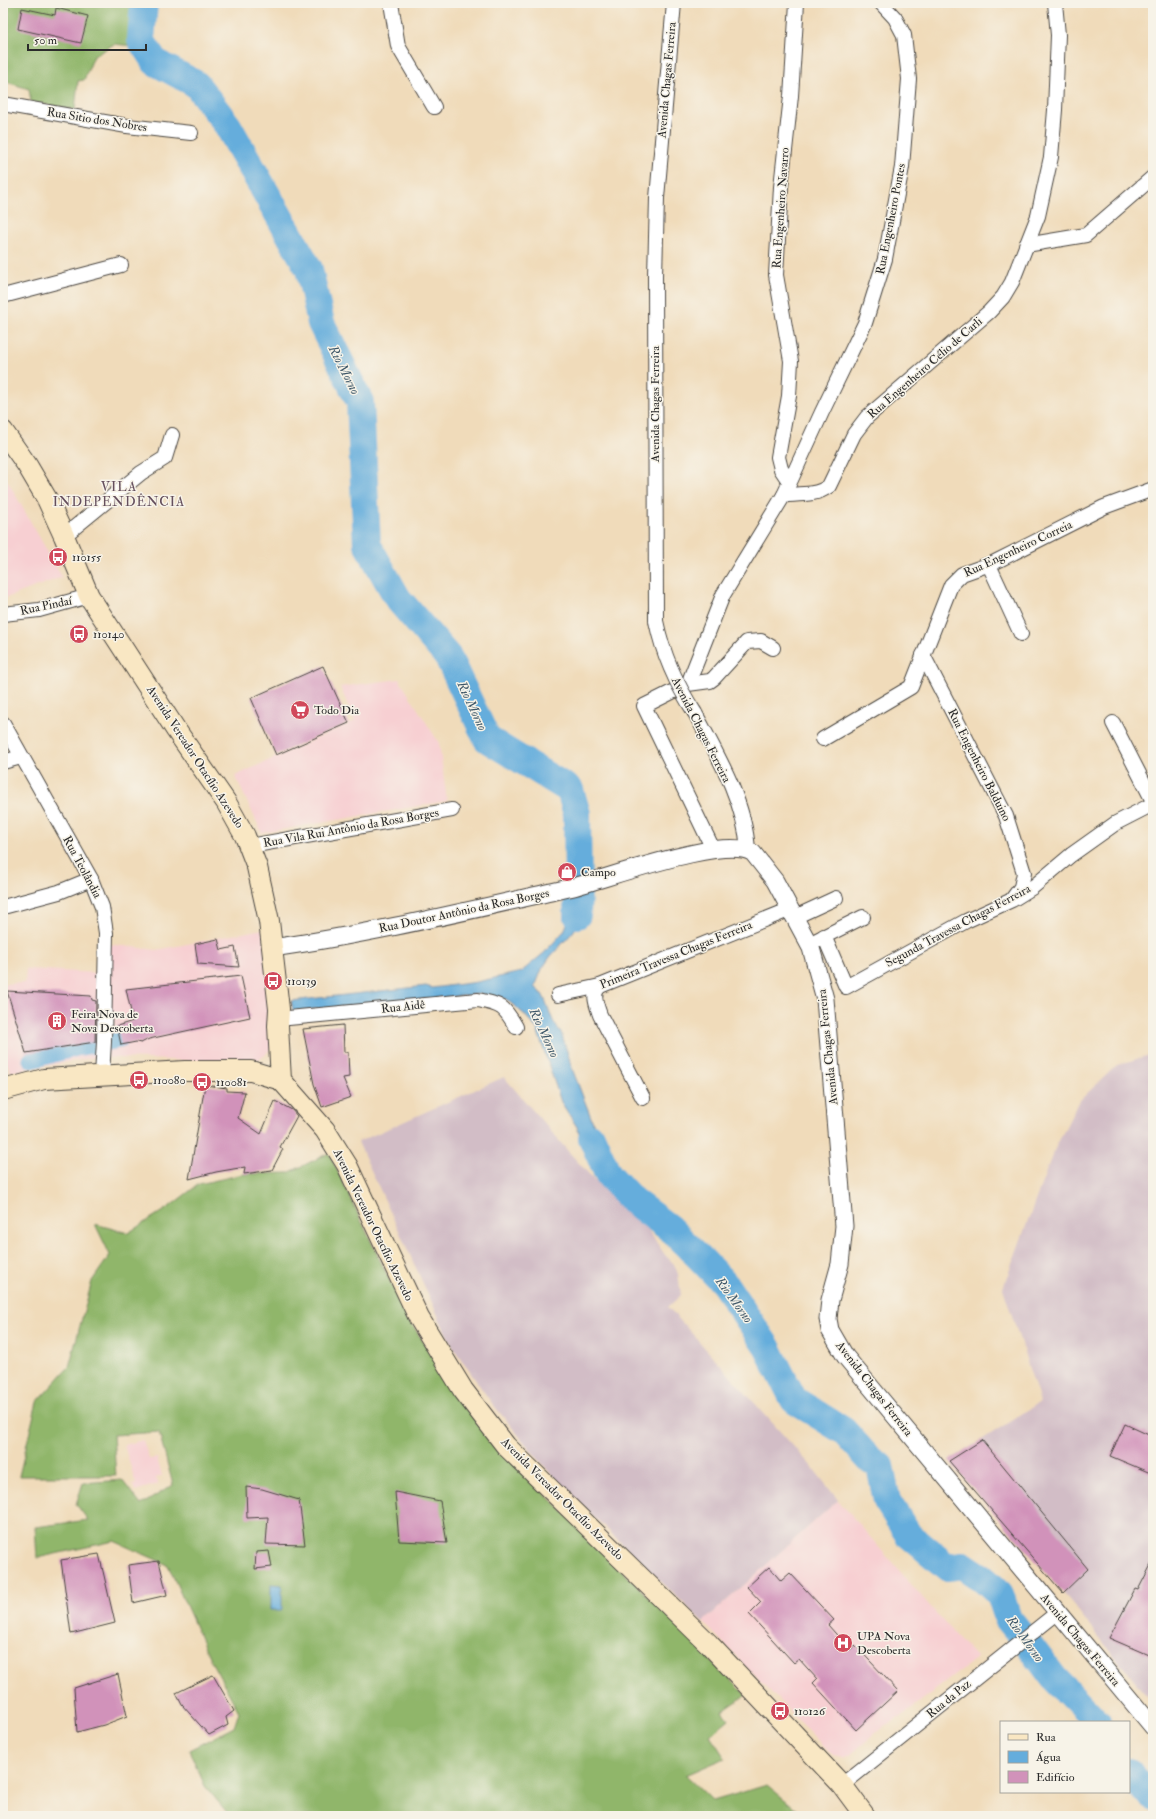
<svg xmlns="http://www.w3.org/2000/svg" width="1156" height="1819" font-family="'IM FELL Double Pica',serif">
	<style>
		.built { fill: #f7cfd2 }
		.industrial { fill: #d2bdc6 }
		.forest { fill: #90b66b; stroke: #5e704b }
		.water { fill: #65addc; stroke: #486c84 }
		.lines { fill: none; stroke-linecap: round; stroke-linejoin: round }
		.canal { stroke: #65addc; stroke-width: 17 }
		.river { stroke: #65addc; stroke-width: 28 }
		.building { fill: #d192ba }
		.minor-casing { stroke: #494540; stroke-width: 16 }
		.tertiary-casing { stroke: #494540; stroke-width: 19 }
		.secondary-casing { stroke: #494540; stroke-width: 22 }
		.minor { stroke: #fff; stroke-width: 14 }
		.tertiary { stroke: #fff; stroke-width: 17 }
		.secondary { stroke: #f9e7c3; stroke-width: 20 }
		.minor-bridge-casing { stroke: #494540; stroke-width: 16; stroke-linecap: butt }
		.minor-bridge { stroke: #fff; stroke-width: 14 }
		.labels { text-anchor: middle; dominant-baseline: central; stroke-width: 3; stroke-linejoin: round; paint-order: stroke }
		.street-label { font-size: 12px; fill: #2b2b2b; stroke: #f7f3e8 }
		.poi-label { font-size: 12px; fill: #2b2b2b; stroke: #f7f3e8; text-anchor: start }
		.water-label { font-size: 13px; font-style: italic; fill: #3f5869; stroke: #f7f3e8 }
		.neighbourhood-label { font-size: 13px; letter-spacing: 1px; fill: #654f5d; stroke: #f7f3e8 }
	</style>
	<rect width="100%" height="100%" fill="#f7f3e8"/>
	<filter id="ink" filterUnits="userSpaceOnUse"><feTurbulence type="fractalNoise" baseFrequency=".025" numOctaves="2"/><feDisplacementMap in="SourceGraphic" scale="8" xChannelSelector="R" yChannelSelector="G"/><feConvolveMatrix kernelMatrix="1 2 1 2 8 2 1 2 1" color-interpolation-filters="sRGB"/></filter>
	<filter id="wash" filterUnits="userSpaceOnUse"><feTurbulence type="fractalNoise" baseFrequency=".012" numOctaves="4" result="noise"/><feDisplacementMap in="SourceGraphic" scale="16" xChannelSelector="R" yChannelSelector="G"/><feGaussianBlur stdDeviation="0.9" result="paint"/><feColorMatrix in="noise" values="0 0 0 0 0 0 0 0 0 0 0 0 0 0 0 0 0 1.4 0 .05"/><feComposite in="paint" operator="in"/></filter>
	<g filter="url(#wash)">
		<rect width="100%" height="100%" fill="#f0dbba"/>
		<g class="built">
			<polygon points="3,473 62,577 3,599"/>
			<polygon points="399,679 439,743 447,801 262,833 235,776 355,721 340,687"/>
			<polygon points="263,929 274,993 271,1048 264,1056 251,1063 96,1057 11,1072 3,1055 3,984 25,983 26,969 97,973 99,943 157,950"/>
			<polygon points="143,1440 149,1459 157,1458 162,1476 156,1478 158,1484 135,1491 133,1485 136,1484 124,1445"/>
			<polygon points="838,1500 948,1627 977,1658 899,1718 884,1726 850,1755 844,1758 833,1756 703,1622"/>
		</g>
		<g class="industrial">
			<polygon points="1153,1054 1153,1704 1071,1602 949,1461 1040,1402 1003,1288 1053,1153 1078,1102 1117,1065"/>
			<polygon points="504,1077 567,1150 599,1185 603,1181 633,1208 665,1255 674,1264 678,1274 681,1295 668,1307 813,1468 838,1500 703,1622 554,1478 491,1402 452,1346 358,1142"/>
		</g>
		<g class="forest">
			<polygon points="3,3 139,3 133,46 114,44 94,56 84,80 78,81 75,110 31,102 29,89 3,81"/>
			<polygon points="329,1153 407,1317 483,1431 746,1695 723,1711 729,1719 710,1735 725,1758 686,1775 713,1801 767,1785 805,1816 230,1816 205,1786 189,1750 234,1727 239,1712 210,1659 168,1565 114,1541 37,1558 35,1527 88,1520 76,1504 83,1483 122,1480 141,1505 173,1485 159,1432 113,1435 116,1476 19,1476 37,1402 69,1367 92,1281 110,1255 95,1224 128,1233 169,1207 199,1184 244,1174 288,1173"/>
		</g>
		<g class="water">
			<path d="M578,894h11l-3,18 -13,20 -23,25 -8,12 -7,18c14,8 12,32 26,45l12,39 38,98 -6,8 -22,-33 -6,-17 -16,-25 -24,-73 -13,-15 -18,-15 -25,-5 -188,17 -2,-10 135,-15 6,2 45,-6 44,-10 23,-19 20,-22 6,-14 2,-21z"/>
			<polygon points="271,1584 282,1585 282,1610 271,1610"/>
		</g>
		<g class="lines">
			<polyline class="canal" points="31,1060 76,1048 120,1040"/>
			<g class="river">
				<polyline points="144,3 141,40 155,62 196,84 228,126 309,269 321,323 360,402 367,544 398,599 448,657 487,739 570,790 577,814 578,889 577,915"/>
				<polyline points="592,1138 608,1174 633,1201 669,1228 699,1257 724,1283 767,1347 794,1400 844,1431 869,1459 880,1466 887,1501 908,1534 947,1567 963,1565 984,1579 1000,1594 1008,1619 1030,1646 1054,1678 1097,1722"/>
				<polyline points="1129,1771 1137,1782 1153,1797"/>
			</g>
		</g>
		<g id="blocks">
			<g class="building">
				<polygon points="22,8 55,15 56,8 88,16 81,43 18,29"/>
				<polygon points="323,666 349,723 276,755 251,698"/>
				<polygon points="218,939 221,950 235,947 239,967 198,964 195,944"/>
				<polygon points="241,976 250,1017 149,1039 141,1043 136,1042 121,1045 117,1026 133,1021 126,989"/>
				<polygon points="7,991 91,996 92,1000 96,1001 95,1042 26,1053"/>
				<polygon points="343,1025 344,1052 348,1052 349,1077 343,1078 351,1097 322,1107 314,1084 303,1029"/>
				<polygon points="205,1085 227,1088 227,1091 245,1092 238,1118 261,1134 275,1101 292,1110 297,1116 280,1147 283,1149 272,1170 244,1174 245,1167 216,1172 189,1179"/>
				<polygon points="1125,1424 1153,1437 1153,1474 1110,1456"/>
				<polygon points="982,1440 1088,1569 1063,1593 949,1461"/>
				<polygon points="246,1487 262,1489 299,1500 305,1545 266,1544 268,1517 247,1518"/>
				<polygon points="395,1492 440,1501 447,1543 399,1541"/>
				<polygon points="269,1551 272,1567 255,1569 256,1552"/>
				<polygon points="99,1554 115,1623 71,1634 61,1560"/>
				<polygon points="159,1561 167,1595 133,1603 128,1565"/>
				<polygon points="1153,1561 1153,1657 1109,1638 1135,1589 1138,1590"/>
				<polygon points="769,1567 781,1581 790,1573 834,1620 828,1625 850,1650 855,1645 898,1691 856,1730 813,1683 817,1679 799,1659 794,1663 749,1614 761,1602 747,1587"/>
				<polygon points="118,1674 127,1716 104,1725 77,1732 74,1688"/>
				<polygon points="213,1675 234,1711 226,1717 228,1725 209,1735 182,1705 176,1693"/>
			</g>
		</g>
	</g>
	<g filter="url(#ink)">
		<use href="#blocks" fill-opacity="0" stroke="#494540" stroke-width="1"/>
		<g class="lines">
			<g class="minor-casing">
				<g id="minor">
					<polyline points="391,3 398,46 434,107"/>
					<polyline points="3,104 127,126 191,133"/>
					<polyline points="1026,245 1086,235 1153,177"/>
					<polyline points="3,296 121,265"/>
					<polyline points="789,481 781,469 778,457 789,396 791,361 776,275 781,187 791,96 797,3"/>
					<polyline points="784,495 822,412 865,323 885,259 902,167 909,79 904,35 895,18 881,3"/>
					<polyline points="64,536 141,473 165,458 172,435"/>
					<polyline points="989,565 1021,634"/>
					<polyline points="3,614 39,610 89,596"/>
					<polyline points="656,621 655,276 657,198 674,3"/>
					<polyline points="923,655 1006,816 1024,873 1021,887 1013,898"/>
					<path d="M688,684l35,-89 61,-100c16,-1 32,1 45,-9l25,-52 13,-17 122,-105 14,-15 9,-15 26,-66 13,-59 4,-47 3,-75 -3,-32"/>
					<path d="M695,713c23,43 50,89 53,137"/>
					<polyline points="3,723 91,879 102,907 106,933 104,1042 102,1075"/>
					<polyline points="1113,723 1153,801"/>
					<polyline points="823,739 911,687 951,585 962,574 993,563 1104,507 1153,489"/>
					<polyline points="3,762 21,757"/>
					<polyline points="250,846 452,810"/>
					<polyline points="714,851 644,706 688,684 710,681 714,678 747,642 761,641 773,648"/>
					<polyline points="3,907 59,892 91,879"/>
					<polyline points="795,917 836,898"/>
					<polyline points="824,936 846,987 966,921 1012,900 1033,887 1071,855 1116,823 1153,804"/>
					<polyline points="817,940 863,917"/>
					<path d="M600,986c-9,7 -3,20 0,29l43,83"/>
					<polyline points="558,995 600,986 791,909"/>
					<path d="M278,1019l200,-19c24,5 26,6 38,27"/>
					<polyline points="842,1785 1057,1613"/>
				</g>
			</g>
			<g class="tertiary-casing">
				<path id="tertiary" d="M272,948c100,-14 198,-38 297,-60 35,-8 156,-54 184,-35l22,28 36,67 14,51 19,227 -4,38 -10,36 -2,19 2,11 15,26 308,371"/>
			</g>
			<g class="secondary-casing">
				<g id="secondary">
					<polyline points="3,431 27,465 47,499 64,536 89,596 176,730 226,802 245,836 257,867 269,921 279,1009 278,1026 281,1080 325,1130 347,1165 419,1318 463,1390 506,1446 709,1644 842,1785 865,1816"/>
					<polyline points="3,1090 44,1079 185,1071 251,1071 281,1080"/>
				</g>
			</g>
			<use href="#minor" class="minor"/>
			<use href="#tertiary" class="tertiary"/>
			<use href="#secondary" class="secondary"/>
			<g class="minor-bridge-casing">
				<path id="minor-bridge" d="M656,621c7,34 20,63 39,92"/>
			</g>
			<use href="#minor-bridge" class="minor-bridge"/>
		</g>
	</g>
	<defs>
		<g id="bus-disc" transform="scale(1)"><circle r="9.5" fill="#d1495b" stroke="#f7f3e8"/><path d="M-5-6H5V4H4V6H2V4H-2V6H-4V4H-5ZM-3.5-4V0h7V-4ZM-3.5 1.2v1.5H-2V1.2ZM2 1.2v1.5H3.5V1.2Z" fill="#fff"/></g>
		<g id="supermarket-disc" transform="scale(1)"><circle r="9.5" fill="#d1495b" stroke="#f7f3e8"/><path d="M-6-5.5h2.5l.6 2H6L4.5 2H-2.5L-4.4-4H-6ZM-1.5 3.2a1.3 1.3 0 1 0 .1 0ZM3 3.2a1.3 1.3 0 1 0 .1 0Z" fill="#fff"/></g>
		<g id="shop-disc" transform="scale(1)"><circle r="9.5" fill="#d1495b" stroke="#f7f3e8"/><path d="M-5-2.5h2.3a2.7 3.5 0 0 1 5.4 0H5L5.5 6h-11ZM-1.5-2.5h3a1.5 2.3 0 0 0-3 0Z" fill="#fff"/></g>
		<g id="building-disc" transform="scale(1)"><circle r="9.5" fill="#d1495b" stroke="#f7f3e8"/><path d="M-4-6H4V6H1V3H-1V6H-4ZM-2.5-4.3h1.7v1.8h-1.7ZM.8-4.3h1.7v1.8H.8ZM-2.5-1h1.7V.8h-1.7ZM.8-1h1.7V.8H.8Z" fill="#fff"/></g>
		<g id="hospital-disc" transform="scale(1)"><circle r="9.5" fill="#d1495b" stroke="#f7f3e8"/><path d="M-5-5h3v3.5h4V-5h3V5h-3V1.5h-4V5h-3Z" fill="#fff"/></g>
	</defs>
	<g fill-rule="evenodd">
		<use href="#bus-disc" x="58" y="557"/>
		<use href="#bus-disc" x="79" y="634"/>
		<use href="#supermarket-disc" x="300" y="710"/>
		<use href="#shop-disc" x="567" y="872"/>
		<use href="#bus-disc" x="273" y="981"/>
		<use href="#building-disc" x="57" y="1021"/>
		<use href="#bus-disc" x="139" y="1080"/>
		<use href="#bus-disc" x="202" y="1082"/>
		<use href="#hospital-disc" x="843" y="1643"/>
		<use href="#bus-disc" x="780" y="1711"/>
	</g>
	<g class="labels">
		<g class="street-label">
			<text transform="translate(667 80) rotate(-85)">Avenida Chagas Ferreira</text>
			<text transform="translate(97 120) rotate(9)">Rua Sitio dos Nobres</text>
			<text transform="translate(781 208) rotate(-86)">Rua Engenheiro Navarro</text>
			<text transform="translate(891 219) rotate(-79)">Rua Engenheiro Pontes</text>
			<text transform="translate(925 368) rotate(-41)">Rua Engenheiro Célio de Carli</text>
			<text transform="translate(655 404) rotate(-90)">Avenida Chagas Ferreira</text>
			<text transform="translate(1018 549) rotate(-25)">Rua Engenheiro Correia</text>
			<text transform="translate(46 606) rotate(-12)">Rua Pindaí</text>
			<text transform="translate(701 730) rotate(63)">Avenida Chagas Ferreira</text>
			<text transform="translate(195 757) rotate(57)">Avenida Vereador Otacílio Azevedo</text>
			<text transform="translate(979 765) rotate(63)">Rua Engenheiro Balduino</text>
			<text transform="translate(351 828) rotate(-10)">Rua Vila Rui Antônio da Rosa Borges</text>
			<text transform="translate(82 867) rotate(62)">Rua Teolândia</text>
			<text transform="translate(464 911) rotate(-12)">Rua Doutor Antônio da Rosa Borges</text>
			<text transform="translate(958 926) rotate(-28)">Segunda Travessa Chagas Ferreira</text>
			<text transform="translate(676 955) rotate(-22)">Primeira Travessa Chagas Ferreira</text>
			<text transform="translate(403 1007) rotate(-6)">Rua Aidê</text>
			<text transform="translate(828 1047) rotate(-96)">Avenida Chagas Ferreira</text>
			<text transform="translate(373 1225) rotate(64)">Avenida Vereador Otacílio Azevedo</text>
			<text transform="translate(874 1389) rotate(52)">Avenida Chagas Ferreira</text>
			<text transform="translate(562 1499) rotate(45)">Avenida Vereador Otacílio Azevedo</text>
			<text transform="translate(1080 1640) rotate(50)">Avenida Chagas Ferreira</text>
			<text transform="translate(949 1699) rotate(-39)">Rua da Paz</text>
		</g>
		<g class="poi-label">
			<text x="72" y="557">110155</text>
			<text x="93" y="634">110140</text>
			<text x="314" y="710">Todo Dia</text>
			<text x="581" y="872">Campo</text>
			<text x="287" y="981">110139</text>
			<text x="71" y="1014">Feira Nova de<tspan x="71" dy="14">Nova Descoberta</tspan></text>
			<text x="153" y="1080">110080</text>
			<text x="216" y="1082">110081</text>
			<text x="857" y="1636">UPA Nova<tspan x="857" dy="14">Descoberta</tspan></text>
			<text x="794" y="1711">110126</text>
		</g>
		<g class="water-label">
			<text transform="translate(344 370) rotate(63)">Rio Morno</text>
			<text transform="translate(472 706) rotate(65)">Rio Morno</text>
			<text transform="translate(544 1033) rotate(65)">Rio Morno</text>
			<text transform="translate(734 1300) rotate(54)">Rio Morno</text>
			<text transform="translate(1025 1639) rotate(54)">Rio Morno</text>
		</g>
		<g class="neighbourhood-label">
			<text x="119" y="487">VILA<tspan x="119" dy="15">INDEPENDÊNCIA</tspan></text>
		</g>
	</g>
	<rect width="1156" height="1819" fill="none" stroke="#f7f3e8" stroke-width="16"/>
	<rect x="1000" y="1721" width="130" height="72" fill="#f7f3e8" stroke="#a5a39c"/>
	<rect x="1008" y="1734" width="20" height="6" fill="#f9e7c3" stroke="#a5a39c"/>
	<text x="1036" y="1741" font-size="12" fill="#2b2b2b">Rua</text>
	<rect x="1008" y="1751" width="20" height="12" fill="#65addc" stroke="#a5a39c"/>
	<text x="1036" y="1761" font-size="12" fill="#2b2b2b">Água</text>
	<rect x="1008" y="1771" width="20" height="12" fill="#d192ba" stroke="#a5a39c"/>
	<text x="1036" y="1781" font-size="12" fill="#2b2b2b">Edifício</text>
	<path d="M28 44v6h118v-6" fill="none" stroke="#2b2b2b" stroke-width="2"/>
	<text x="34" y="44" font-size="12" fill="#2b2b2b" stroke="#f7f3e8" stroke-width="3" paint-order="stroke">50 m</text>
</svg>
